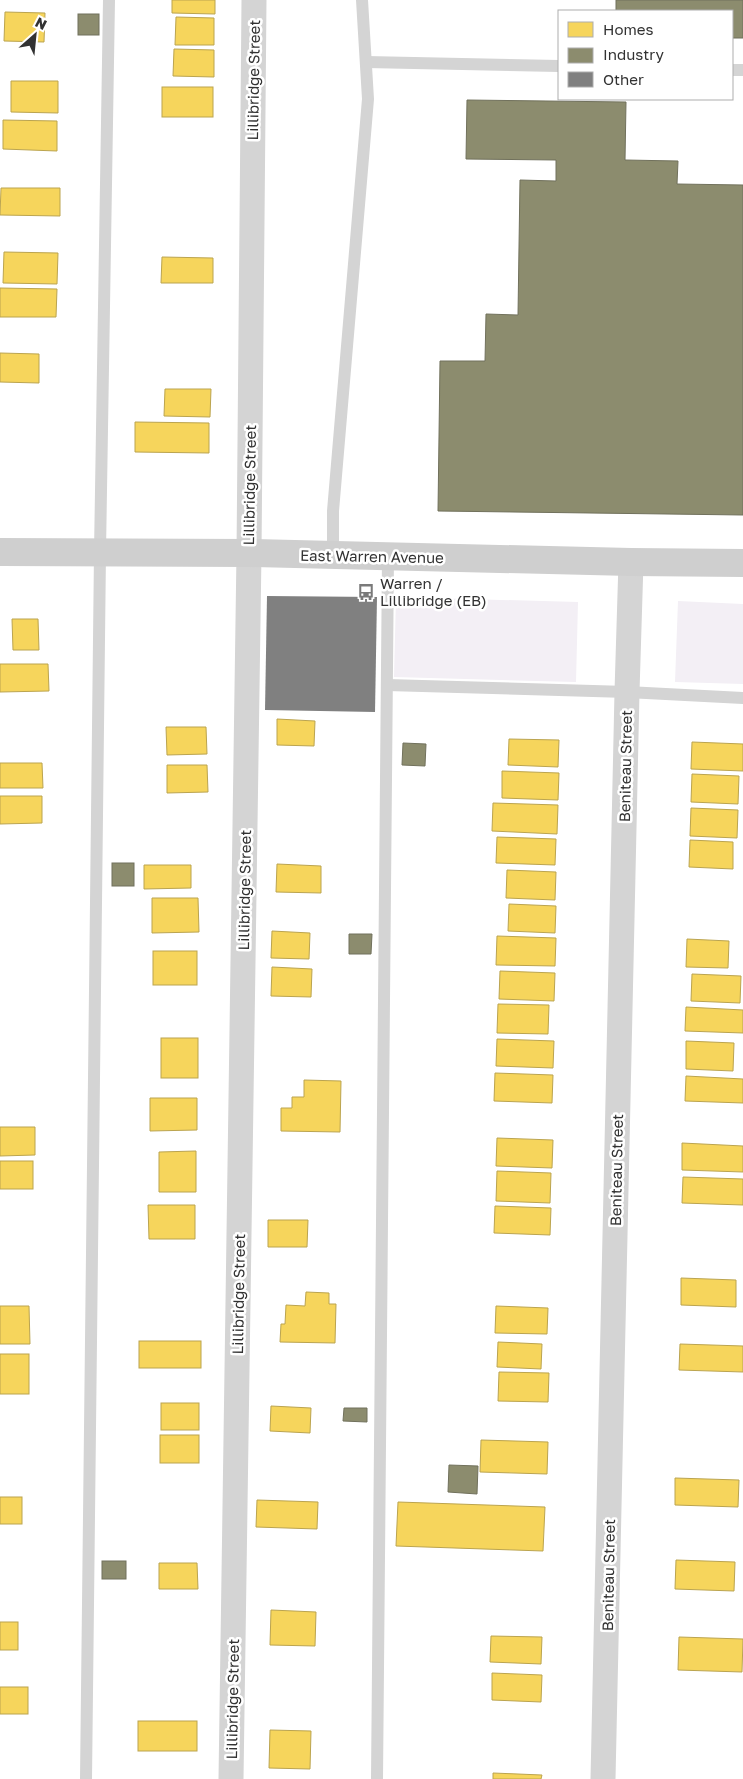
<svg xmlns="http://www.w3.org/2000/svg" width="743" height="1779" font-family="'Golos Text',sans-serif">
	<style>
		.green { fill: #f3eff5 }
		.homes { fill: #f6d55c; stroke: #bba44f }
		.industry { fill: #8c8c6e; stroke: #71715c }
		.building { fill: #808080 }
		.lines { fill: none; stroke-linecap: round; stroke-linejoin: round }
		.service { stroke: #d4d4d4; stroke-width: 12 }
		.minor { stroke: #d4d4d4; stroke-width: 25 }
		.secondary { stroke: #cfcfcf; stroke-width: 28 }
		.labels { text-anchor: middle; dominant-baseline: central; stroke-width: 5; stroke-linejoin: round; paint-order: stroke }
		.street-label { font-size: 15px; fill: #323232; stroke: #fff }
		.poi-label { font-size: 15px; fill: #323232; stroke: #fff; text-anchor: start }
	</style>
	<rect width="100%" height="100%" fill="#fff"/>
	<g class="green">
		<polygon points="396,597 578,602 576,682 394,677"/>
		<polygon points="678,601 743,604 743,684 675,682"/>
	</g>
	<g class="homes">
		<polygon points="172,0 215,0 215,14 172,13"/>
		<polygon points="5,12 45,13 44,42 4,41"/>
		<polygon points="176,17 214,18 214,45 175,45"/>
		<polygon points="174,49 214,50 214,77 173,76"/>
		<polygon points="11,81 58,81 58,113 11,112"/>
		<rect x="162" y="87" width="51" height="30"/>
		<polygon points="3,120 57,121 57,151 3,149"/>
		<polygon points="1,188 60,188 60,216 0,215"/>
		<polygon points="4,252 58,253 57,284 3,283"/>
		<polygon points="162,257 213,258 213,283 161,283"/>
		<polygon points="0,288 57,289 56,317 0,317"/>
		<polygon points="0,353 39,354 39,383 0,382"/>
		<polygon points="165,389 211,389 210,417 164,416"/>
		<polygon points="135,422 209,423 209,453 135,452"/>
		<polygon points="12,619 38,619 39,650 13,650"/>
		<polygon points="0,664 48,664 49,691 0,692"/>
		<polygon points="277,719 315,721 314,746 277,745"/>
		<polygon points="166,727 206,727 207,754 167,755"/>
		<polygon points="509,739 559,740 558,767 508,765"/>
		<polygon points="692,742 743,744 743,771 691,769"/>
		<polygon points="0,763 42,763 43,788 0,788"/>
		<polygon points="167,765 207,765 208,792 167,793"/>
		<polygon points="502,771 559,773 558,800 502,798"/>
		<polygon points="692,774 739,776 738,804 691,802"/>
		<polygon points="0,796 42,796 42,823 0,824"/>
		<polygon points="493,803 558,805 557,834 492,831"/>
		<polygon points="691,808 738,810 737,838 690,836"/>
		<polygon points="497,837 556,839 555,865 496,863"/>
		<polygon points="690,840 733,842 733,869 689,867"/>
		<polygon points="277,864 321,866 321,893 276,892"/>
		<polygon points="144,865 191,865 191,888 144,889"/>
		<polygon points="507,870 556,872 555,900 506,898"/>
		<polygon points="152,898 198,898 199,932 152,933"/>
		<polygon points="509,904 556,906 555,933 508,931"/>
		<polygon points="272,931 310,933 309,959 271,958"/>
		<polygon points="497,936 556,938 555,966 496,965"/>
		<polygon points="687,939 729,941 728,968 686,967"/>
		<rect x="153" y="951" width="44" height="34"/>
		<polygon points="272,967 312,969 311,997 271,996"/>
		<polygon points="500,971 555,973 554,1001 499,999"/>
		<polygon points="692,974 741,976 740,1003 691,1001"/>
		<polygon points="498,1004 549,1005 548,1034 497,1033"/>
		<polygon points="686,1007 743,1010 743,1033 685,1031"/>
		<rect x="161" y="1038" width="37" height="40"/>
		<polygon points="497,1039 554,1041 553,1068 496,1066"/>
		<polygon points="686,1041 734,1043 733,1071 686,1069"/>
		<polygon points="495,1073 553,1075 552,1103 494,1101"/>
		<polygon points="686,1076 743,1079 743,1103 685,1101"/>
		<polygon points="304,1080 341,1081 340,1132 281,1131 281,1108 292,1108 292,1097 304,1097"/>
		<polygon points="150,1098 197,1098 197,1130 150,1131"/>
		<polygon points="0,1127 35,1127 35,1155 0,1156"/>
		<polygon points="497,1138 553,1140 552,1168 496,1166"/>
		<polygon points="682,1143 743,1146 743,1172 682,1170"/>
		<polygon points="196,1151 196,1192 159,1192 159,1152"/>
		<rect x="0" y="1161" width="33" height="28"/>
		<polygon points="497,1171 551,1173 550,1203 496,1201"/>
		<polygon points="683,1177 743,1179 743,1205 682,1203"/>
		<polygon points="148,1205 195,1205 195,1239 149,1239"/>
		<polygon points="495,1206 551,1208 550,1235 494,1233"/>
		<polygon points="268,1220 308,1220 307,1247 268,1247"/>
		<polygon points="681,1278 736,1280 736,1307 681,1305"/>
		<polygon points="306,1292 329,1293 329,1304 336,1304 335,1343 280,1342 281,1324 285,1324 286,1305 305,1306"/>
		<polygon points="0,1306 29,1306 30,1344 0,1344"/>
		<polygon points="496,1306 548,1308 547,1334 495,1333"/>
		<rect x="139" y="1341" width="62" height="27"/>
		<polygon points="498,1342 542,1344 541,1369 497,1367"/>
		<polygon points="680,1344 743,1346 743,1372 679,1370"/>
		<rect x="0" y="1354" width="29" height="40"/>
		<polygon points="499,1372 549,1373 548,1402 498,1401"/>
		<rect x="161" y="1403" width="38" height="27"/>
		<polygon points="271,1406 311,1408 310,1433 270,1431"/>
		<rect x="160" y="1435" width="39" height="28"/>
		<polygon points="481,1440 548,1442 547,1474 480,1472"/>
		<polygon points="675,1478 739,1480 738,1507 675,1505"/>
		<rect x="0" y="1497" width="22" height="27"/>
		<polygon points="257,1500 318,1502 317,1529 256,1527"/>
		<polygon points="398,1502 545,1507 543,1551 396,1546"/>
		<polygon points="676,1560 735,1562 734,1591 675,1589"/>
		<polygon points="159,1563 197,1563 198,1589 159,1589"/>
		<polygon points="271,1610 316,1612 315,1646 270,1645"/>
		<rect x="0" y="1622" width="18" height="28"/>
		<polygon points="491,1636 542,1637 541,1664 490,1662"/>
		<polygon points="679,1637 743,1639 742,1672 678,1670"/>
		<polygon points="492,1673 542,1675 541,1702 492,1700"/>
		<rect x="0" y="1687" width="28" height="27"/>
		<rect x="138" y="1721" width="59" height="30"/>
		<polygon points="270,1730 311,1731 310,1769 269,1768"/>
		<polygon points="493,1773 542,1775 541,1779 493,1779"/>
	</g>
	<g class="industry">
		<polygon points="616,0 743,0 743,38 732,38 732,11 616,11"/>
		<rect x="78" y="14" width="21" height="21"/>
		<polygon points="467,100 626,102 625,160 678,161 677,184 743,185 743,515 438,511 440,361 485,361 486,314 518,315 520,180 556,181 556,160 466,159"/>
		<polygon points="403,743 426,744 425,766 402,765"/>
		<rect x="112" y="863" width="22" height="23"/>
		<polygon points="349,934 372,934 371,954 349,954"/>
		<polygon points="344,1408 367,1408 367,1422 343,1421"/>
		<polygon points="449,1465 478,1466 477,1494 448,1492"/>
		<rect x="102" y="1561" width="24" height="18"/>
	</g>
	<polygon class="building" points="267,596 377,597 375,712 265,710"/>
	<g class="lines">
		<g class="service">
			<polyline points="366,62 559,66"/>
			<polyline points="732,70 743,70"/>
			<polyline points="333,555 333,511 368,99 362,0"/>
			<polyline points="387,685 627,692 743,698"/>
			<polyline points="86,1779 100,552 109,0"/>
			<polyline points="377,1779 388,556"/>
		</g>
		<g class="minor">
			<polyline points="231,1779 249,553 254,0"/>
			<polyline points="603,1779 627,692 631,562"/>
		</g>
		<polyline class="secondary" points="0,552 249,553 631,562 743,563"/>
	</g>
	<defs>
		<g id="bus-bare" transform="scale(1.35)"><path d="M-5-6H5V4H4V6H2V4H-2V6H-4V4H-5ZM-3.5-4V0h7V-4ZM-3.5 1.2v1.5H-2V1.2ZM2 1.2v1.5H3.5V1.2Z" fill="#7a7a7a" stroke="#fff" stroke-width="2.5" paint-order="stroke"/></g>
	</defs>
	<g fill-rule="evenodd">
		<use href="#bus-bare" x="366" y="592"/>
	</g>
	<g class="labels">
		<g class="street-label">
			<text transform="translate(253 80) rotate(-89)">Lillibridge Street</text>
			<text transform="translate(249 485) rotate(-89)">Lillibridge Street</text>
			<text transform="translate(372 556) rotate(1)">East Warren Avenue</text>
			<text transform="translate(625 766) rotate(-89)">Beniteau Street</text>
			<text transform="translate(244 890) rotate(-89)">Lillibridge Street</text>
			<text transform="translate(616 1170) rotate(-89)">Beniteau Street</text>
			<text transform="translate(238 1294) rotate(-89)">Lillibridge Street</text>
			<text transform="translate(608 1575) rotate(-89)">Beniteau Street</text>
			<text transform="translate(232 1699) rotate(-89)">Lillibridge Street</text>
		</g>
		<g class="poi-label">
			<text x="380" y="583">Warren /<tspan x="380" dy="17">Lillibridge (EB)</tspan></text>
		</g>
	</g>
	<rect x="558" y="10" width="175" height="90" fill="#ffffff" stroke="#adadad"/>
	<rect x="568" y="22" width="25" height="15" fill="#f6d55c" stroke="#adadad"/>
	<text x="603" y="35" font-size="15" fill="#323232">Homes</text>
	<rect x="568" y="48" width="25" height="15" fill="#8c8c6e" stroke="#adadad"/>
	<text x="603" y="60" font-size="15" fill="#323232">Industry</text>
	<rect x="568" y="72" width="25" height="15" fill="#808080" stroke="#adadad"/>
	<text x="603" y="85" font-size="15" fill="#323232">Other</text>
	<g transform="translate(35 35) rotate(27)" stroke="#ffffff" stroke-width="4" paint-order="stroke">
	<path d="M0-4L9 19L0 12L-9 19Z" fill="#323232"/>
	<text y="-8" font-size="14" font-weight="bold" text-anchor="middle" fill="#323232">N</text>
	</g>
</svg>
